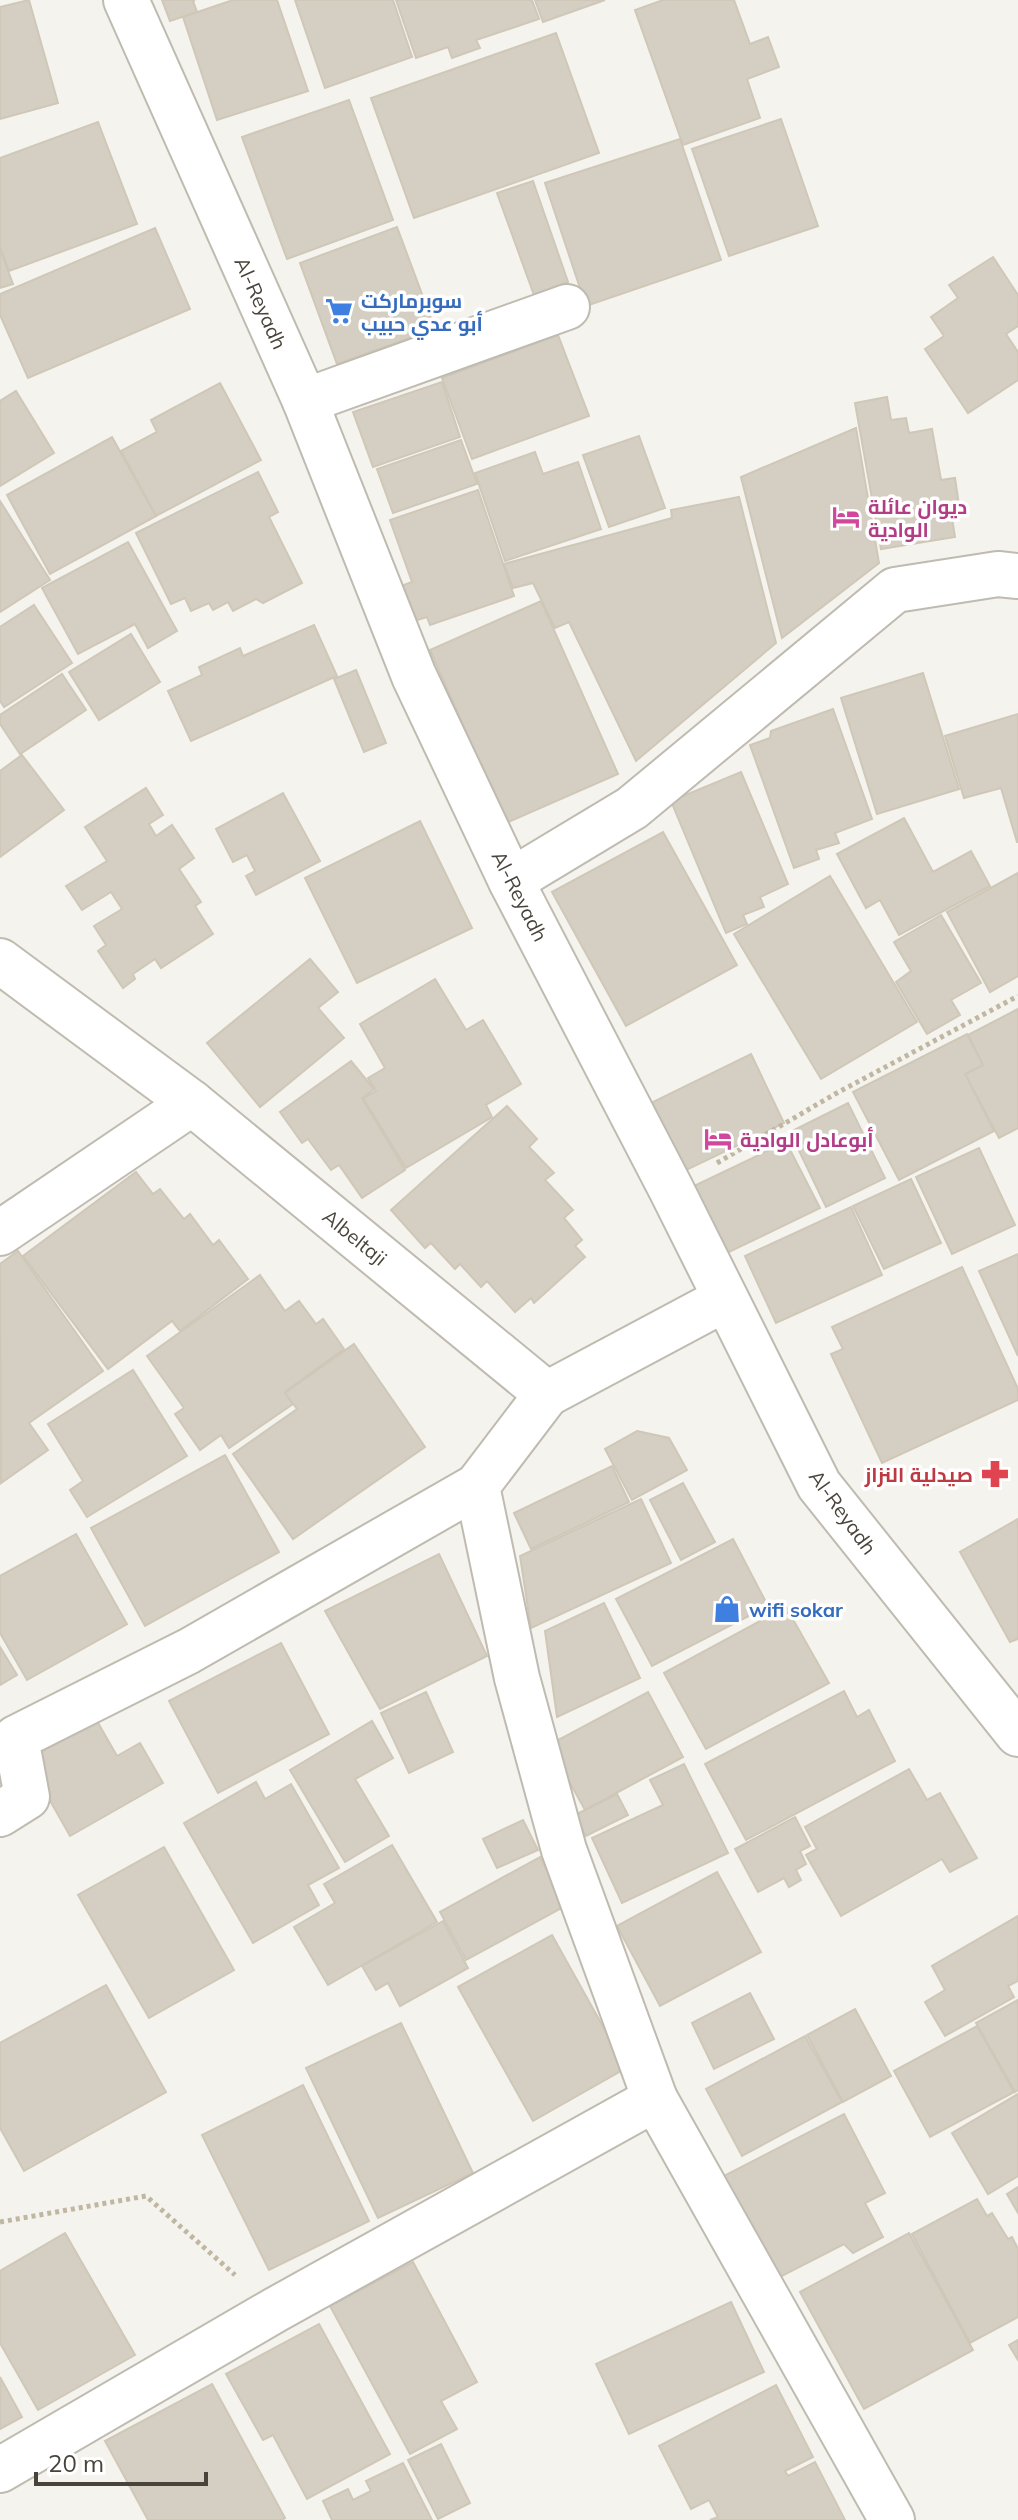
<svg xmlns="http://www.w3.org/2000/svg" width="1018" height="2520" font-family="Mulish,Cairo,sans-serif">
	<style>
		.building { fill: #d5cfc3; stroke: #cfc7b7; stroke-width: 2 }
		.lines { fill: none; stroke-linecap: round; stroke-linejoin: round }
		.minor-casing { stroke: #bfbbb0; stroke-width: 48 }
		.path { stroke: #c0b7a3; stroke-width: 5; stroke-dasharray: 4 4; stroke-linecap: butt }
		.minor { stroke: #fff; stroke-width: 44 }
		.labels { text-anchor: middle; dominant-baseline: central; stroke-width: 7; stroke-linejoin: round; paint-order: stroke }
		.shop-label { font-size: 20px; font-weight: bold; fill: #366cbe; stroke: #fff; text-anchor: start }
		.street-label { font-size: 20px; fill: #49443b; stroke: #fff }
		.hotel-label { font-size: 20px; font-weight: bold; fill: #b23c85; stroke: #fff; text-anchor: start }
		.health-label { font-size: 20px; font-weight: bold; fill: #be3a42; stroke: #fff; text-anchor: end }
	</style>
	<rect width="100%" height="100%" fill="#f5f3ed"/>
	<g class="building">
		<polygon points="29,0 58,103 0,119 0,7"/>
		<polygon points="162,0 195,0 193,1 197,12 170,21"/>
		<polygon points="233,0 277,0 308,91 217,120 183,17"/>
		<polygon points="295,0 393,0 412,57 325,88"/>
		<polygon points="396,0 532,0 539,19 476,40 480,48 452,58 448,47 416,58"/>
		<polygon points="535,0 605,0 543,22"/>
		<polygon points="663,0 734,0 750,44 768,37 779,67 747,79 760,118 683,145 635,10"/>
		<polygon points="556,33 599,153 414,218 371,98"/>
		<polygon points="349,100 393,220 287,259 242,137"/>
		<polygon points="781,119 818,226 729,256 692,149"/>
		<polygon points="98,122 137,224 9,271 0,247 0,158"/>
		<polygon points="680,139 721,260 586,306 545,183"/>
		<polygon points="533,181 568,282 534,295 497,193"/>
		<polygon points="397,227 435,329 337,364 300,263"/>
		<polygon points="155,228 190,309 28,378 0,315 0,294"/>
		<polygon points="0,249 13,284 0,288"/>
		<polygon points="993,257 1018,295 1018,326 1006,334 1018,352 1018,380 968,413 925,349 944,336 931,317 958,298 949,285"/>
		<polygon points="558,335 589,416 472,459 442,378"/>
		<polygon points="442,382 460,437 373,467 353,412"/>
		<polygon points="220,383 261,460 156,516 121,451 157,432 151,420"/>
		<polygon points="16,391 54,453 0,486 0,401"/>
		<polygon points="887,397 891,420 906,418 909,433 932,429 941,480 955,478 959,505 950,506 955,537 881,549 855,403"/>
		<polygon points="856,428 879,563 782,638 741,477"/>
		<polygon points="639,436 665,508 609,527 583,455"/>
		<polygon points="112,437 156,516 50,574 7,495"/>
		<polygon points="461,440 477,484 393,513 377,469"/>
		<polygon points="535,452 543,474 578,462 601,529 505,561 475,473"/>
		<polygon points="258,472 278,512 269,517 302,583 263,603 256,599 233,611 228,602 213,610 209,603 191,611 185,598 171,604 136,533"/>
		<polygon points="478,490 514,596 430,625 427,617 414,621 401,586 412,582 390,520"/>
		<polygon points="739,497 776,643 636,761 569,622 555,628 533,583 513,588 504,564 672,518 671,510"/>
		<polygon points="0,501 50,580 0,612"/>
		<polygon points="128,542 177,631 148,648 135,624 78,654 42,588"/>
		<polygon points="541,601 618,774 506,823 430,650"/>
		<polygon points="34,605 72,663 4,707 0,701 0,627"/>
		<polygon points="314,625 337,676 191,741 168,691 202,675 199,667 240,648 243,656"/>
		<polygon points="131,634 160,682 99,720 69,672"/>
		<polygon points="356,670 386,743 364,752 334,679"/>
		<polygon points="923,673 959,789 877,814 841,698"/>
		<polygon points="62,674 86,710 20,754 0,724 0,715"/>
		<polygon points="833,709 872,819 835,833 839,843 816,850 819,859 794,868 750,745 770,738 771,731"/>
		<polygon points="1018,714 1018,842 1017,842 1001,788 964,798 945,736"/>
		<polygon points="22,755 64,810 0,857 0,771"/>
		<polygon points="741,772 788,884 760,897 764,907 743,915 747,924 726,933 671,801"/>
		<polygon points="146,788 163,815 149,824 156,836 172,825 194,858 179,869 201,902 195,906 213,934 161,968 155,959 133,974 135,979 123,988 98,951 106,945 94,926 122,909 111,892 82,910 66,886 107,861 85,827"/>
		<polygon points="283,793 320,861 256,895 246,876 255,871 247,855 233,862 216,829"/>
		<polygon points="904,818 933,872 971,851 990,886 899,935 880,900 866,908 837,854"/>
		<polygon points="420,821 472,928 357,983 305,878"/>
		<polygon points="663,832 737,965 626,1026 552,892"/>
		<polygon points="1018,873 1018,976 990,992 947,912"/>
		<polygon points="830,876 917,1022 821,1079 734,934"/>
		<polygon points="941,915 981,983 951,1000 960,1015 927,1034 896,982 911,971 894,942"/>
		<polygon points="310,959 338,992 318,1008 344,1038 260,1107 207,1043"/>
		<polygon points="435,979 466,1030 483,1020 521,1084 486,1105 492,1117 406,1168 363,1098 376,1091 368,1078 385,1068 360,1024"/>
		<polygon points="1018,1009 1018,1128 999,1138 965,1074 983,1065 968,1035"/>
		<polygon points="967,1034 983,1065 965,1074 994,1131 899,1180 853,1092"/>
		<polygon points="751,1054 784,1123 680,1173 647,1105"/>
		<polygon points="351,1061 374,1089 362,1098 405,1170 362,1198 339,1165 331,1170 308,1139 302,1143 280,1112"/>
		<polygon points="848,1103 885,1178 826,1207 790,1132"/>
		<polygon points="507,1106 537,1139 529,1147 554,1173 545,1180 573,1210 564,1218 582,1240 575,1246 585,1257 534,1303 531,1298 515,1312 487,1281 481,1287 460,1264 455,1269 431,1243 425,1248 391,1210"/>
		<polygon points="786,1142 820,1208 727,1253 694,1186"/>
		<polygon points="979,1148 1015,1225 952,1254 916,1177"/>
		<polygon points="136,1172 153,1194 160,1189 184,1219 190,1214 213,1245 219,1240 248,1279 180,1331 172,1321 108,1369 23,1256"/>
		<polygon points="911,1179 941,1243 884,1269 853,1206"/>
		<polygon points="851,1207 882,1275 776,1323 745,1256"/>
		<polygon points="18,1251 103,1371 29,1423 48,1450 1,1483 0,1264"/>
		<polygon points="1018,1254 1018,1356 979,1271"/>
		<polygon points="962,1267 1018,1389 1018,1400 882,1463 831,1354 843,1349 832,1327"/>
		<polygon points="260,1275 285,1311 299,1301 316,1324 323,1319 344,1349 285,1392 293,1404 229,1448 221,1435 200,1450 175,1414 184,1408 147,1356"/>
		<polygon points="354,1344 425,1447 293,1539 233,1454 297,1409 285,1393"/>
		<polygon points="133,1370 187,1456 87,1517 70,1490 83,1481 48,1424"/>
		<polygon points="637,1431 669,1438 687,1470 632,1500 605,1449"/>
		<polygon points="225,1455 279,1552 145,1626 91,1528"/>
		<polygon points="612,1466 629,1502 531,1549 514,1513"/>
		<polygon points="683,1483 715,1542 681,1560 650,1500"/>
		<polygon points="641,1499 671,1563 531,1628 520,1556"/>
		<polygon points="1018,1519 1018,1639 1010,1642 960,1552"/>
		<polygon points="76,1534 127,1624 27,1680 0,1633 0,1576"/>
		<polygon points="733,1539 768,1606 652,1666 616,1599"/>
		<polygon points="439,1554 487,1656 380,1709 325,1611"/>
		<polygon points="604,1603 640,1678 557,1717 545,1631"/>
		<polygon points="786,1607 829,1683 706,1749 664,1673"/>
		<polygon points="281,1643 329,1734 218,1793 169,1701"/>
		<polygon points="0,1647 17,1675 0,1685"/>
		<polygon points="844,1691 857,1717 869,1710 895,1761 746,1840 705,1764"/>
		<polygon points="426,1692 453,1752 409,1773 381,1713"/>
		<polygon points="648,1692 683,1757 585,1810 549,1745"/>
		<polygon points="97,1721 117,1756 140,1743 163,1783 70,1836 27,1760"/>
		<polygon points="372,1721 393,1758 355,1779 389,1836 345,1862 290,1770"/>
		<polygon points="684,1764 728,1853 622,1903 592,1838 663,1805 650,1780"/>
		<polygon points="909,1769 927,1800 940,1793 977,1858 950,1872 942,1859 841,1916 806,1855 817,1849 805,1827"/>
		<polygon points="256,1782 265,1799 291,1784 339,1868 308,1885 319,1905 253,1943 184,1823"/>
		<polygon points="617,1794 628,1815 586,1836 575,1815"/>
		<polygon points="795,1817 810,1846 800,1851 806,1864 796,1870 801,1880 789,1887 784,1878 758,1892 735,1849"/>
		<polygon points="523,1820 538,1850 497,1868 483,1839"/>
		<polygon points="392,1845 437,1922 328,1985 294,1927 335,1903 324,1884"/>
		<polygon points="164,1847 234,1970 149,2018 78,1895"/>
		<polygon points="540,1857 567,1905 466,1960 440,1912"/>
		<polygon points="717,1872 761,1952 660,2006 617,1926"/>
		<polygon points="1018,1916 1018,1981 1008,1986 1014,1997 945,2036 925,2002 945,1990 932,1966"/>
		<polygon points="443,1921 468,1968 400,2006 388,1983 376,1990 362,1966"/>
		<polygon points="552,1935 626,2068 533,2121 458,1987"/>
		<polygon points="106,1985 166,2092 24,2171 0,2128 0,2043"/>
		<polygon points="750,1993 774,2039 714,2069 692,2023"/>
		<polygon points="1018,2000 1018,2090 1015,2092 976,2023"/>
		<polygon points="855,2009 891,2076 843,2102 807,2035"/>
		<polygon points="401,2023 473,2173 378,2218 306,2068"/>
		<polygon points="977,2026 1014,2092 930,2137 894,2071"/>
		<polygon points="805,2036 842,2102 742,2156 706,2089"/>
		<polygon points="303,2085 369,2221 269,2270 202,2135"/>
		<polygon points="1018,2094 1018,2176 988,2194 952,2133"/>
		<polygon points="844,2114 885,2193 865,2203 883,2237 853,2253 844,2244 778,2278 724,2176"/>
		<polygon points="1018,2187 1018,2213 1007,2194"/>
		<polygon points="977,2199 987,2216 992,2213 1008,2239 1012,2237 1018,2249 1018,2317 970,2343 912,2234"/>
		<polygon points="65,2233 135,2355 38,2410 0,2343 0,2271"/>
		<polygon points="909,2233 973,2350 864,2409 800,2292"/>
		<polygon points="413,2262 477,2382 441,2401 457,2429 410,2454 330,2306"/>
		<polygon points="731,2302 764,2372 629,2434 596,2364"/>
		<polygon points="319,2324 390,2454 307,2499 273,2435 263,2440 226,2374"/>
		<polygon points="1018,2340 1018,2360 1009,2345"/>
		<polygon points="0,2377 22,2417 0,2429"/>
		<polygon points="212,2384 285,2518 282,2520 148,2520 105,2441"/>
		<polygon points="776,2385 813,2457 785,2471 788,2476 815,2462 845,2520 710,2520 718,2517 709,2500 691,2509 659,2446"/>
		<polygon points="441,2444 470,2503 438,2519 408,2460"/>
		<polygon points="403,2463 432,2520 332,2520 323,2501 348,2489 353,2500 371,2491 366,2481"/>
	</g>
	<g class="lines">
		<g class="minor-casing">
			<g id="minor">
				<polyline points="126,0 305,401 414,676 511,881 671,1189 819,1485 1018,1734"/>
				<polyline points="305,401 567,307"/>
				<polyline points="511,881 632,808 895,590 998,574 1018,576"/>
				<polyline points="0,961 192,1103 547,1394 725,1299"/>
				<polyline points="0,1233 192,1103"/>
				<polyline points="547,1394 477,1486 517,1678 564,1850 655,2099 892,2520"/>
				<polyline points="0,1814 27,1797 16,1738 189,1651 477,1486"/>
				<polyline points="0,2470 275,2310 655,2099"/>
			</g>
		</g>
		<g class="path">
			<polyline points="717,1163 835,1094 1018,996"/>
			<polyline points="0,2222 146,2196 235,2275"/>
		</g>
		<use href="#minor" class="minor"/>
	</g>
	<defs>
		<g id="supermarket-bare" transform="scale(2.16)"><path d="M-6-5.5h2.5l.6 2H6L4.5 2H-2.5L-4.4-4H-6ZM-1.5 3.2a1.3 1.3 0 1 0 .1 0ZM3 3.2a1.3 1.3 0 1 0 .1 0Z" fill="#3f7fe0" stroke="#fff" stroke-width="2.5" paint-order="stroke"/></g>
		<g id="hotel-bare" transform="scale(2.16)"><path d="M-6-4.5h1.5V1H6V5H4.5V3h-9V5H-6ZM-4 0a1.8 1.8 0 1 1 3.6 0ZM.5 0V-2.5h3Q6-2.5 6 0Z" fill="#d1479c" stroke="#fff" stroke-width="2.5" paint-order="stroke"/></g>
		<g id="pharmacy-bare" transform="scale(2.16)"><path d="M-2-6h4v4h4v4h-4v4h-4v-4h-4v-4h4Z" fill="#e0444e" stroke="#fff" stroke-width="2.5" paint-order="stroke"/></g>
		<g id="shop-bare" transform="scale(2.16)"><path d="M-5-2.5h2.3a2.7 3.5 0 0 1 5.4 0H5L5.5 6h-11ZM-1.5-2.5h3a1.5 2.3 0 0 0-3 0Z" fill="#3f7fe0" stroke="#fff" stroke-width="2.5" paint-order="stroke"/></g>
	</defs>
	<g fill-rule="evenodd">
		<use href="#supermarket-bare" x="339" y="311"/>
		<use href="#hotel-bare" x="846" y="517"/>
		<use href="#hotel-bare" x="718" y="1139"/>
		<use href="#pharmacy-bare" x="995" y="1474"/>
		<use href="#shop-bare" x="727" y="1609"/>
	</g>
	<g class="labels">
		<g class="shop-label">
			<text x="361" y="300">سوبرماركت<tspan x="361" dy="23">أبو عدي حبيب</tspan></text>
			<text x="749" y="1609">wifi sokar</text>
		</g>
		<g class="street-label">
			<text transform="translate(261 303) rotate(66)">Al-Reyadh</text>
			<text transform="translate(520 896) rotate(63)">Al-Reyadh</text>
			<text transform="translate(355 1237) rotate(39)">Albeltaji</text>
			<text transform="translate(843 1512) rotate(54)">Al-Reyadh</text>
		</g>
		<g class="hotel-label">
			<text x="868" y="506">ديوان عائلة<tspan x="868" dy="23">الوادية</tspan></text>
			<text x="740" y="1139">أبوعادل الوادية</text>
		</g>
		<g class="health-label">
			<text x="973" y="1474">صيدلية النزاز</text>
		</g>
	</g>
	<path d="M36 2472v12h170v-12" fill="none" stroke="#49443b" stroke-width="4"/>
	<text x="48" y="2472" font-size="24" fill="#49443b" stroke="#ffffff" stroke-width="6" paint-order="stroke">20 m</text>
</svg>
